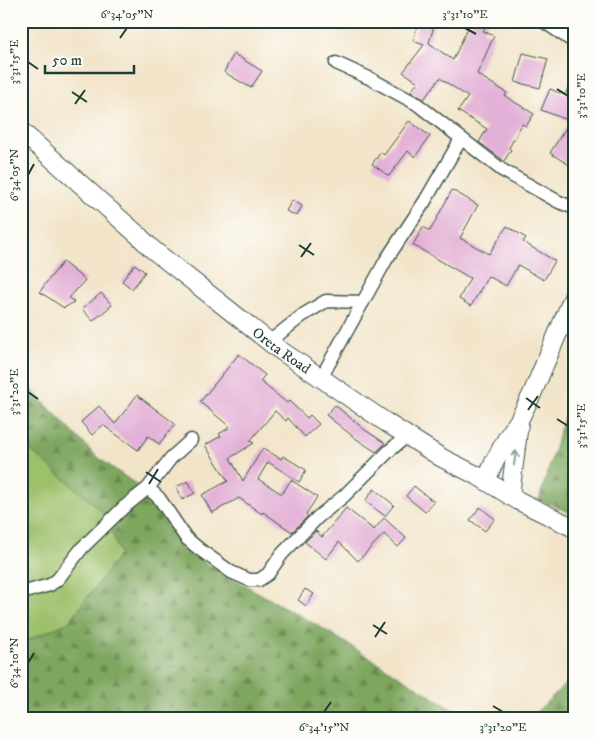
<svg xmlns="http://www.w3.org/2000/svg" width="595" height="740" font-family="'IM FELL DW Pica',serif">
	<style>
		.green { fill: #9dc06a; stroke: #5e7e4f }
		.forest { fill: url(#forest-firs); stroke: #4e7249 }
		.building { fill: #e3b1d7 }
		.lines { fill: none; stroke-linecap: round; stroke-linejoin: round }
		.street-casing { stroke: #3f564a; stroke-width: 15 }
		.secondary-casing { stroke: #3f564a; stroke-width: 20 }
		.street { stroke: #fff; stroke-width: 12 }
		.secondary { stroke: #fff; stroke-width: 18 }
		.oneway { stroke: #8f9e9a }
		.ticks { fill: none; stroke: #1f3d34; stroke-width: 2 }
		.labels { text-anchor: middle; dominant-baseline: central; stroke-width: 5; stroke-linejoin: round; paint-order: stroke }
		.street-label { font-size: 15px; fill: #1f3d34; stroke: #fdfcf7 }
		.neatline { fill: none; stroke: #1f3d34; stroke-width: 2 }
		.ticks-label { font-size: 12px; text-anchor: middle; fill: #1f3d34 }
	</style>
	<defs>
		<pattern id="forest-firs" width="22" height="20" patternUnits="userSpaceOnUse" patternTransform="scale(1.25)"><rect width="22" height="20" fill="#7ea65e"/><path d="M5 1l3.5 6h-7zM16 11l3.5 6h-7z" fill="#67884e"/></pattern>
	</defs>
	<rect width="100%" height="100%" fill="#fdfcf7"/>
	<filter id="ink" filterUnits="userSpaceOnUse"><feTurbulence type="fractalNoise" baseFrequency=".02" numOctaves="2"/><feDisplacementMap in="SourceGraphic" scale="10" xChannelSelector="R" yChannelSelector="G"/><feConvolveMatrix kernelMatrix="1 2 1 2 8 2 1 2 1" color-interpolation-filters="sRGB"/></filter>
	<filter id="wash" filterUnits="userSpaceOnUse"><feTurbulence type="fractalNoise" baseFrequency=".0096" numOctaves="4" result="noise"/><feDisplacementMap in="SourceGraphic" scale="20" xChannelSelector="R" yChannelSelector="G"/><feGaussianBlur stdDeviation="1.12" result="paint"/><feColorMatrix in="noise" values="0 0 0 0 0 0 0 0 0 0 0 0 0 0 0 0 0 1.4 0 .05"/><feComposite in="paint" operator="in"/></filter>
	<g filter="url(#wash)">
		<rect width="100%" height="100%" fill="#f2e4c9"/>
		<polygon class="green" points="21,442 105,514 120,554 69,622 21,643"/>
		<g class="forest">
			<polygon points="21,379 96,456 151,495 182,550 322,628 468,719 21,719 21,643 69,622 120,554 105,514 21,442"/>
			<polygon points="574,384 574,514 539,500"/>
			<polygon points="574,676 574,719 529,719"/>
		</g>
		<g id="blocks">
			<g class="building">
				<polygon points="419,21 434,26 429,43 453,60 469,25 470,26 473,21 489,21 483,31 494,36 477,74 507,93 505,96 534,114 526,126 522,124 509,148 511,150 504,161 479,142 487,129 458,111 468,97 440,78 424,99 411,91 418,82 403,72 424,45 413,41"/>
				<polygon points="523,53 548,59 540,88 515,82"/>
				<polygon points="234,54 262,71 251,88 224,72"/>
				<polygon points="574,74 574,168 550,153 570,121 541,110 550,89 565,95"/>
				<polygon points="409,121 430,136 415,157 408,151 389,176 372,164 381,152 384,155"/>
				<polygon points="452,190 478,205 460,238 489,254 507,226 526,238 523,242 555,261 544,280 518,265 506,286 488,276 471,306 459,299 470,278 413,245 423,227 430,231"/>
				<polygon points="292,200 302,206 297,216 286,211"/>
				<polygon points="63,262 85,280 69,298 74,302 64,308 40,292 45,284"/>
				<polygon points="135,264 145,272 132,289 122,281"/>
				<polygon points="101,293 112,305 93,321 82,309"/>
				<polygon points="239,354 265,375 260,381 287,403 289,401 307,418 310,415 319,424 305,437 288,418 286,421 275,411 250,441 254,443 230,458 243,481 263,448 281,459 283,456 306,470 299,482 268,462 258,479 282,494 291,480 317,497 306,514 308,516 292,532 263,512 262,514 239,498 212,513 202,495 228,481 205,445 221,436 219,434 230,427 200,402"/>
				<polygon points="137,395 175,424 159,444 148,436 138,450 103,425 92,435 81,422 99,406 115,424"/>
				<polygon points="335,405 365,430 385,443 383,446 376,452 355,438 326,415"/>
				<polygon points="188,481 195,493 182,500 176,487"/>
				<polygon points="414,486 434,502 425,512 406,496"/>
				<polygon points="374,489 394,505 385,516 365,501"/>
				<polygon points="480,507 495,519 485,531 470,520"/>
				<polygon points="346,508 374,530 384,518 406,538 398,547 384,534 358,561 339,542 326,559 305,542 316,531 322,537"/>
				<polygon points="305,589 314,594 306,606 298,600"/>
			</g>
		</g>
	</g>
	<g filter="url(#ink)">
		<use href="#blocks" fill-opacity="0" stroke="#3f564a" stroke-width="1"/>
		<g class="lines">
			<g class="street-casing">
				<g id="street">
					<polyline points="543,21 574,42"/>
					<polyline points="336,63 369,78 417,104 502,170 559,202 574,208"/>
					<polyline points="269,342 303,315 326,301 363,302"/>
					<polyline points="321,378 386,260 425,201 461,139"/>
					<polyline points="148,488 159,498 186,538 199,549 231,572 249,580 259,580 268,574 282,554 318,517 344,496 389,451 407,436"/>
					<polyline points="21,593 50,585 58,579 82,548 123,508 148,488 171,458 191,440"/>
				</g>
			</g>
			<g class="secondary-casing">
				<g id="secondary">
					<path id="s1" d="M21,131l117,104 14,14 125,99 110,75 55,35 36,18 41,25 55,27"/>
					<polyline points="486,481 495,460 507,438 519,420 532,394 574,295"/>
					<polyline points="510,496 519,423"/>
				</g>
			</g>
			<use href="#street" class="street"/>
			<use href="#secondary" class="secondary"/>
		</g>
		<defs><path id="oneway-shaft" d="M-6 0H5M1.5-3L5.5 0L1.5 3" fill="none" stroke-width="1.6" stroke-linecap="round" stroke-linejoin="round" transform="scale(1.25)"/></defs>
		<use class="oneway" href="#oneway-shaft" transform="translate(515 458) rotate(-82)"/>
	</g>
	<path class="ticks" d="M465,28l11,6M120,38l7,-10M28,62l10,7M557,89l11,7M72,92l15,10M75,104l10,-14M28,175l6,-11M299,245l15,10M301,257l10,-14M28,392l10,7M526,398l14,10M528,410l10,-14M557,419l11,7M146,472l15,10M149,484l9,-15M373,625l14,9M375,637l10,-15M28,663l6,-10M493,706l10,6M324,712l7,-10"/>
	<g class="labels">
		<g class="street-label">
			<text stroke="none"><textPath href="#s1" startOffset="341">Oreta Road</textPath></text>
		</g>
	</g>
	<rect width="595" height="740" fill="none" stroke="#fdfcf7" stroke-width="55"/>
	<path d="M45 65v8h89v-8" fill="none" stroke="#1f3d34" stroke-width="2.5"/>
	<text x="52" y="65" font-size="15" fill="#1f3d34" stroke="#fdfcf7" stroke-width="4" paint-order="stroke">50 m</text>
	<rect x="28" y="28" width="540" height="684" class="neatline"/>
	<g class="ticks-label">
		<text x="127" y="18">6°34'05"N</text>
		<text x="465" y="18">3°31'10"E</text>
		<text transform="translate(14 62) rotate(-90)" y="4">3°31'15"E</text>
		<text transform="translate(581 96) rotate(-90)" y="4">3°31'10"E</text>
		<text transform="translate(14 175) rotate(-90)" y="4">6°34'05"N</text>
		<text transform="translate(14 392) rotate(-90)" y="4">3°31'20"E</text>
		<text transform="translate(581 426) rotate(-90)" y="4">3°31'15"E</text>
		<text transform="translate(14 663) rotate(-90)" y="4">6°34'10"N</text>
		<text x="324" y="731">6°34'15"N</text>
		<text x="503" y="731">3°31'20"E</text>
	</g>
</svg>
